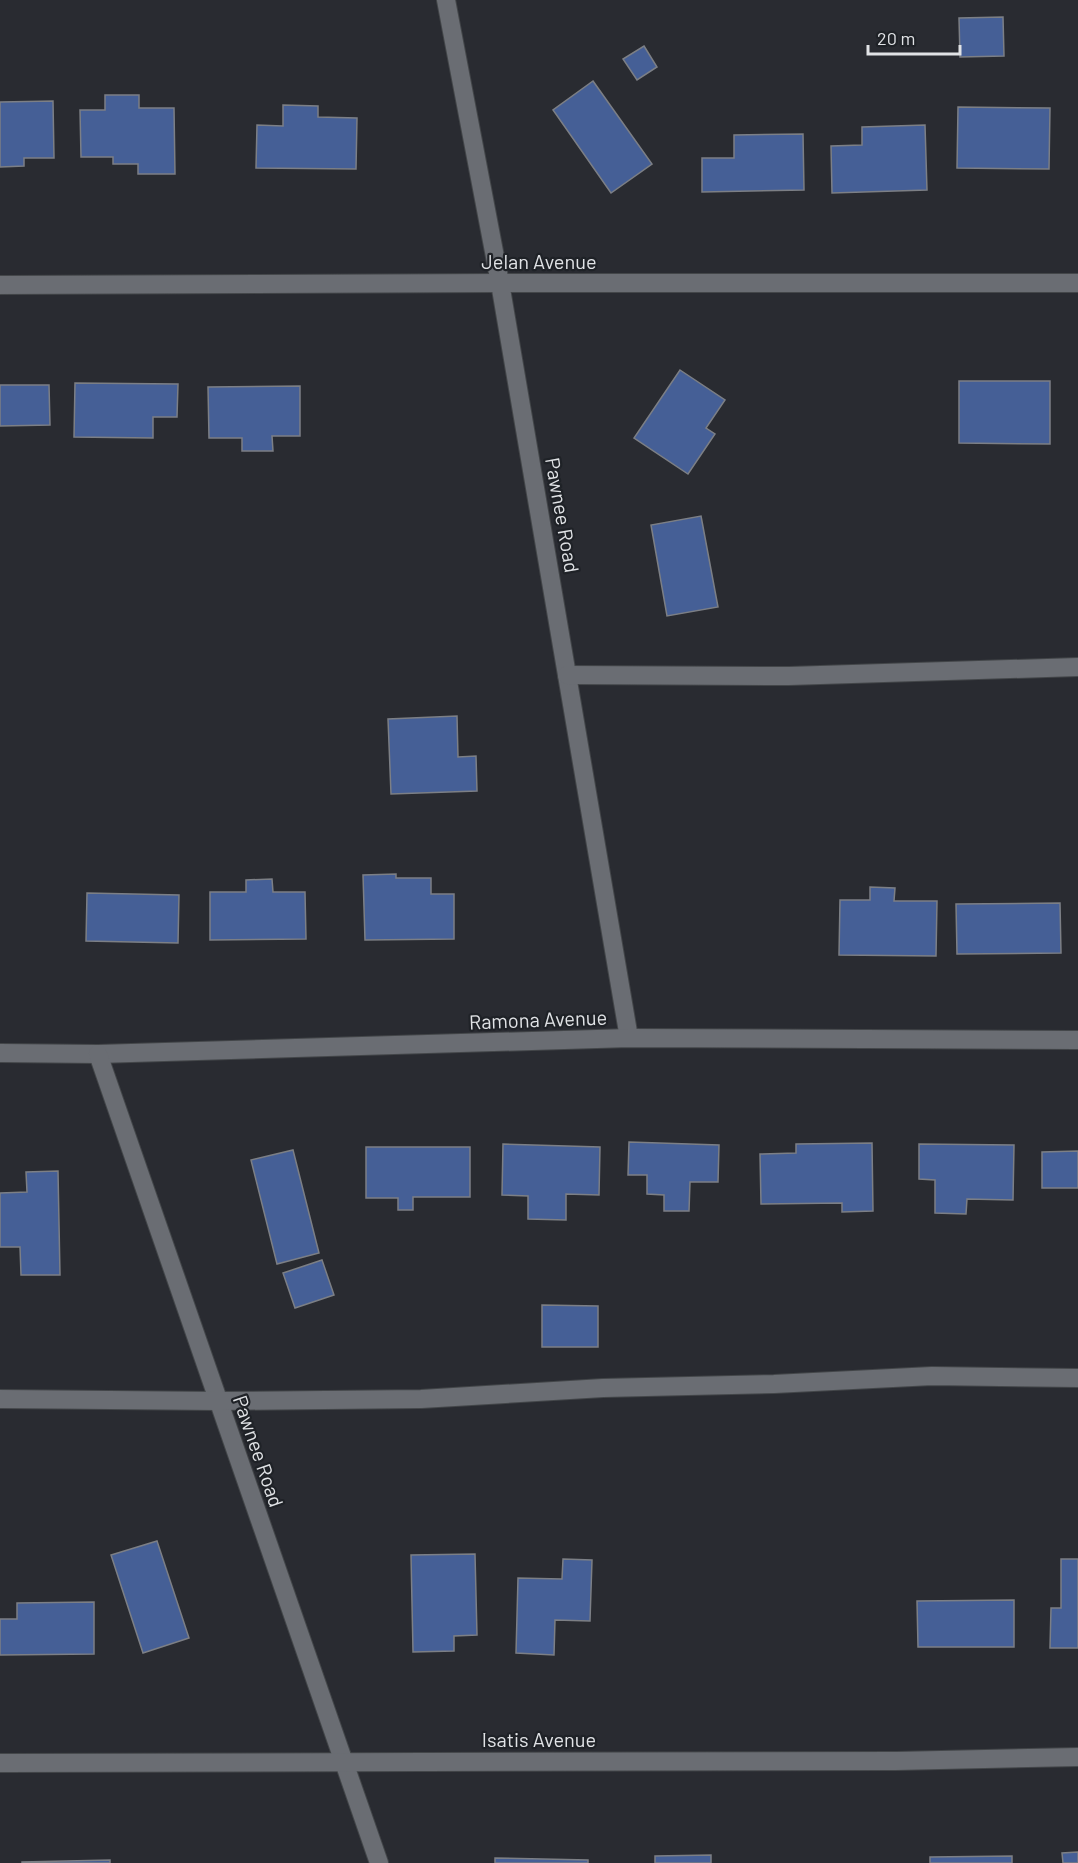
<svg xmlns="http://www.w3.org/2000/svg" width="1078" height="1863" font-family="Barlow,sans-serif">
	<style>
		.building { fill: #455f96; stroke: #7c7f85; stroke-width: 1.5 }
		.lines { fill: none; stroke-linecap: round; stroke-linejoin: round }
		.minor-casing { stroke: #434649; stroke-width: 20 }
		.minor { stroke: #6a6d73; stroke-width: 18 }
		.labels { text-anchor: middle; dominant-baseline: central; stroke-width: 4.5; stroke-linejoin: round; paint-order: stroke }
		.street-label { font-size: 20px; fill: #e1e3e6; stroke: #1f2227 }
	</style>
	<rect width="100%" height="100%" fill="#292b31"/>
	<g class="building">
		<polygon points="1003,17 1004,56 960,57 959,18"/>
		<polygon points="644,46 657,67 637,80 623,59"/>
		<polygon points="593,81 652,164 611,193 553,110"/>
		<polygon points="105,95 139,95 139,108 174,108 175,174 138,174 138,164 113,164 113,157 81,157 80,110 105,110"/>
		<polygon points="53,101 54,158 24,158 24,166 0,167 0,102"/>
		<polygon points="283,105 318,106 318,117 357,118 356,169 256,168 257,125 283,126"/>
		<polygon points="958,107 1050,108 1049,169 957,168"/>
		<polygon points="925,125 927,190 832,193 831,146 862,145 862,127"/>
		<polygon points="803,134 804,190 702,192 702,158 734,158 734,135"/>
		<polygon points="680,370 725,400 706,428 715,434 688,474 634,438"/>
		<polygon points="959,381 1050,381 1050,444 959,443"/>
		<polygon points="75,383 178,384 177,417 153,417 153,438 74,437"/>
		<polygon points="0,385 49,385 50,425 0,426"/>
		<polygon points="300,386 300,436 272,436 273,451 242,451 242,438 209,438 208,387"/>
		<polygon points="701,516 718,607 667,616 651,525"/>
		<polygon points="457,716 458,757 476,756 477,791 391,794 388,719"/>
		<polygon points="396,874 396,878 431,878 431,894 454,894 454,939 365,940 363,875"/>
		<polygon points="272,879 273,892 305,892 306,939 210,940 210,892 246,892 246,880"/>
		<polygon points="870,887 895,888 894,901 937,901 936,956 839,955 840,900 870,900"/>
		<polygon points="87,893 179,895 178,943 86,941"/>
		<polygon points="1060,903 1061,953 957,954 956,904"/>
		<polygon points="629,1142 719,1145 718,1182 690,1182 689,1211 664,1211 664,1195 647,1194 647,1175 628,1175"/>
		<polygon points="872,1143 873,1211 842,1212 842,1203 761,1204 760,1154 796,1153 796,1144"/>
		<polygon points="503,1144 600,1147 599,1195 566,1194 566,1220 528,1219 528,1196 502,1195"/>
		<polygon points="919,1144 1014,1145 1013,1200 967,1199 966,1214 935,1213 935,1180 919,1179"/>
		<polygon points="366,1147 470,1147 470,1197 413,1197 413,1210 398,1210 398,1198 366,1198"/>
		<polygon points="293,1150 319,1253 277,1264 251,1160"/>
		<polygon points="1078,1151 1078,1188 1042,1188 1042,1152"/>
		<polygon points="58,1171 60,1275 21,1275 20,1247 0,1247 0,1193 27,1192 26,1172"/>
		<polygon points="322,1260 334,1295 295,1308 283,1273"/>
		<polygon points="542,1305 598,1306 598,1347 542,1347"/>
		<polygon points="157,1541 189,1638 143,1653 111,1555"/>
		<polygon points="475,1554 477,1635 454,1636 454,1651 413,1652 411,1555"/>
		<polygon points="563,1559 592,1560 590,1621 555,1620 554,1655 516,1653 518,1578 562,1579"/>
		<polygon points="1061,1559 1078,1559 1078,1648 1050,1648 1051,1608 1061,1608"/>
		<polygon points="1014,1600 1014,1647 918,1647 917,1601"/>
		<polygon points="94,1602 94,1654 0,1655 0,1619 17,1619 17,1603"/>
		<polygon points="1078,1852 1078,1863 1063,1863 1062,1853"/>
		<polygon points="711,1855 711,1863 655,1863 655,1856"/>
		<polygon points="1012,1856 1012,1863 930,1863 930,1857"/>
		<polygon points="495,1858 588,1860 588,1863 495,1863"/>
		<polygon points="110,1860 110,1863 22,1863 22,1862"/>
	</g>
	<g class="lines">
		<g class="minor-casing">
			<g id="minor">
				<polyline points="446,0 500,283 629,1038"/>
				<polyline points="0,285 500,283 1078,283"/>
				<polyline points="567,675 789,676 1078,667"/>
				<polyline points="0,1053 98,1054 629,1038 1078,1040"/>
				<polyline points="98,1054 379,1863"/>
				<polyline points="0,1399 218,1401 421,1399 603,1388 774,1384 932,1376 1078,1378"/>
				<polyline points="0,1763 896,1761 1078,1757"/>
			</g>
		</g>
		<use href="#minor" class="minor"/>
	</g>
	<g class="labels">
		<g class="street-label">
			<text x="539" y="261">Jelan Avenue</text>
			<text transform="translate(563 515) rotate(80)">Pawnee Road</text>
			<text transform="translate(538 1019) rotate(-2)">Ramona Avenue</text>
			<text transform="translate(259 1451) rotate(71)">Pawnee Road</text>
			<text x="539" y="1739">Isatis Avenue</text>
		</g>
	</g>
	<path d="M868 45v9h92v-9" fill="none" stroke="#e1e3e6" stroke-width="3"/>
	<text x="877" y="45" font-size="18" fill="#e1e3e6" stroke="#1f2227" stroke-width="4.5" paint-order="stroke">20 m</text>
</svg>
